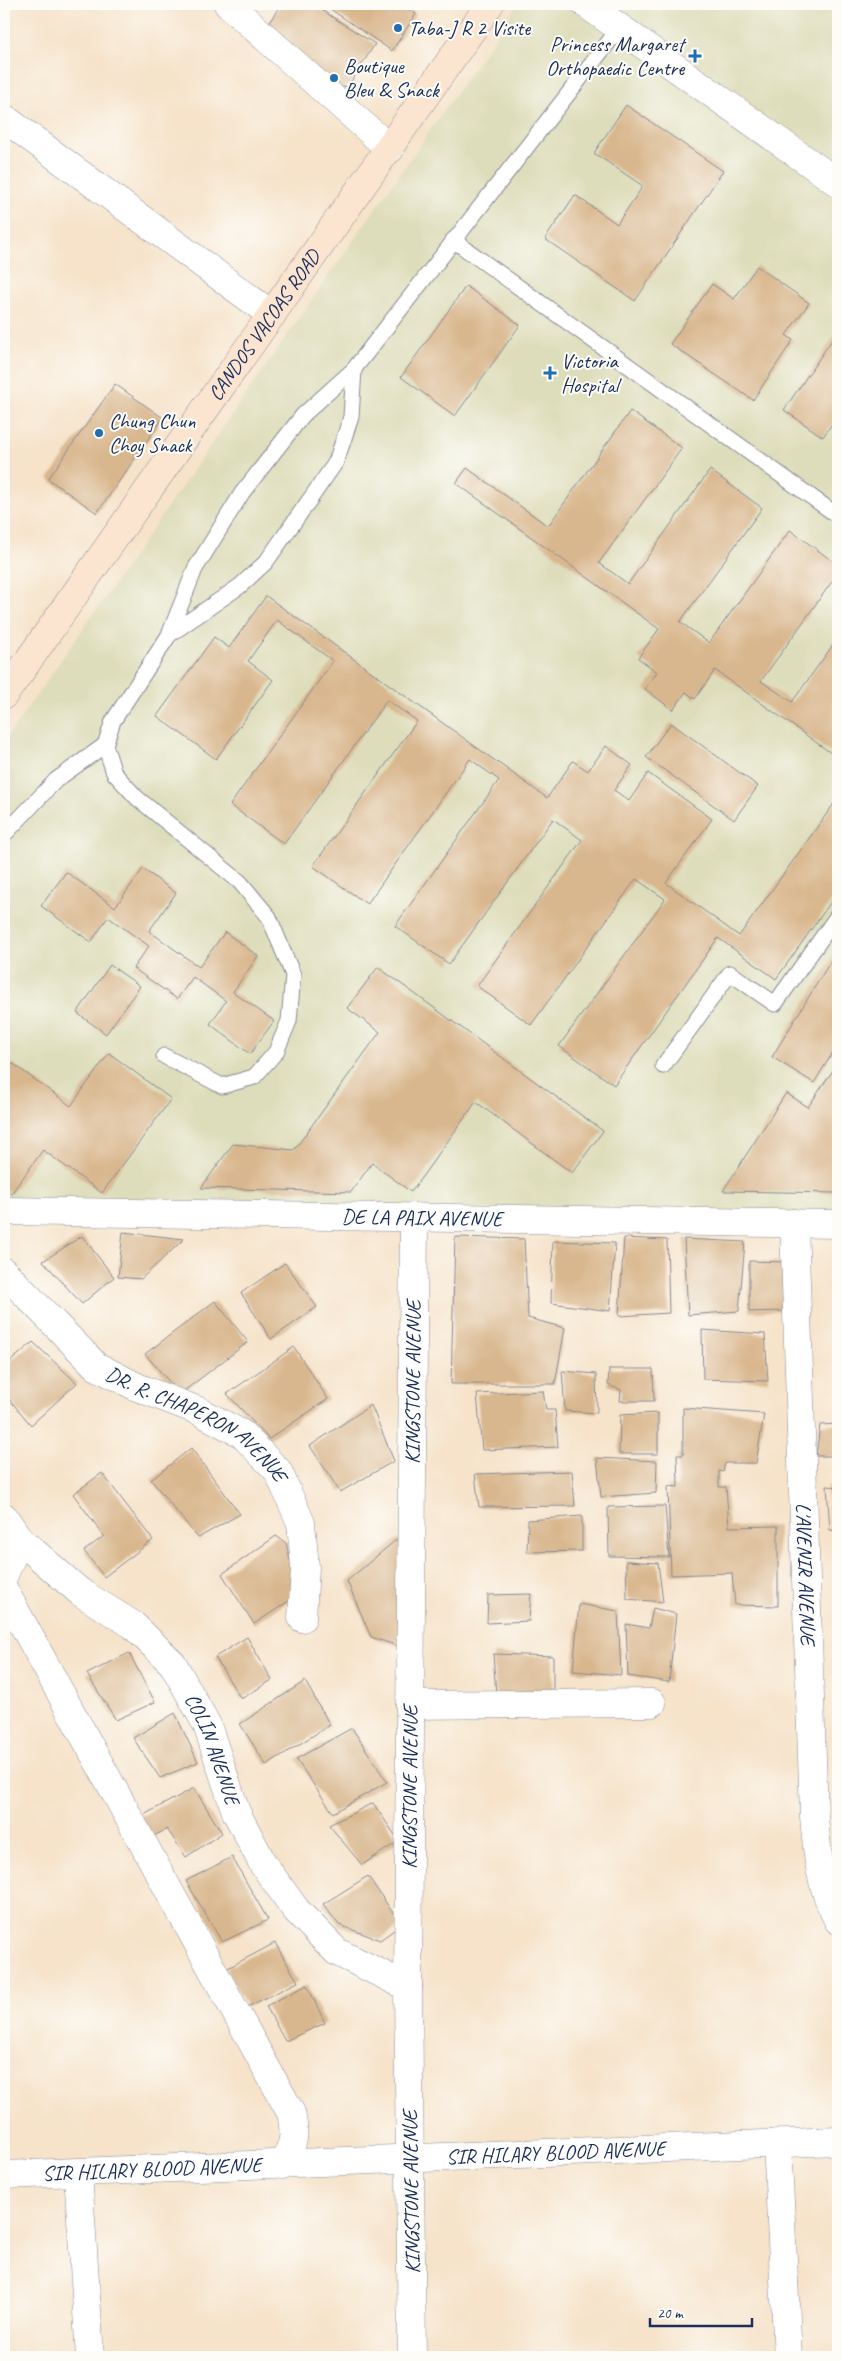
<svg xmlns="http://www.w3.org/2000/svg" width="842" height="2361" font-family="Caveat,sans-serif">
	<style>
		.built { fill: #deddbb }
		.building { fill: #d9b78e }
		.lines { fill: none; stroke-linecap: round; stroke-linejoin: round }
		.service-casing { stroke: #888994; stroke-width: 17 }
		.minor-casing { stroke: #888994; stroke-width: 29 }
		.secondary-casing { stroke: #888994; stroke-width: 29 }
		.service { stroke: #fff; stroke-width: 15 }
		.minor { stroke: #fff; stroke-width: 28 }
		.secondary { stroke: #fce5d0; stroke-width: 28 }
		.poi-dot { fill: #1f6fb2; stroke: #fdfcf7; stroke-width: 2 }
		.labels { text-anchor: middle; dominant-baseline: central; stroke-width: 4; stroke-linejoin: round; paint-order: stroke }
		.poi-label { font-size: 21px; fill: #1b2f5e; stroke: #fdfcf7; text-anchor: start }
		.street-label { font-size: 21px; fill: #1b2f5e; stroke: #fdfcf7 }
	</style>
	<rect width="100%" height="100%" fill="#fdfcf7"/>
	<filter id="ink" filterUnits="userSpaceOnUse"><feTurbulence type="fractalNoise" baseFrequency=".02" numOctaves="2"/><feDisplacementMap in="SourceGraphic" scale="10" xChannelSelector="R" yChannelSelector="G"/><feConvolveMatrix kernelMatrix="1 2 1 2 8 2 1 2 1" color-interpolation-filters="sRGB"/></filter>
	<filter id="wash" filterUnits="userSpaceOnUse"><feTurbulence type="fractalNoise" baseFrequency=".0096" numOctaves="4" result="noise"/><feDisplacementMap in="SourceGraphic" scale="20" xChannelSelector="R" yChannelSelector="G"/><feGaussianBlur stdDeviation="1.12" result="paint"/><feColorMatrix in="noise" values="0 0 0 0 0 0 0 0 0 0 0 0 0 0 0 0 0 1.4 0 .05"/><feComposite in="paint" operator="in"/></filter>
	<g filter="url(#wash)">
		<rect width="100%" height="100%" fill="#f6e3ca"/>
		<polygon class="built" points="518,4 838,4 838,1215 4,1201 4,742"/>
		<g id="blocks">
			<g class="building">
				<polygon points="281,4 312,4 375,44 348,86 325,90 267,26"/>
				<polygon points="323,4 407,4 405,6 416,14 392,51"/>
				<polygon points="626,105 723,171 635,301 545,239 575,195 617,224 643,186 594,153"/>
				<polygon points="757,266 809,303 786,335 793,340 753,400 670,344 712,284 734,299"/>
				<polygon points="466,286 520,325 455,416 401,377"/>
				<polygon points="838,331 838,415 823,437 784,410"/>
				<polygon points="115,384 163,418 97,513 48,479"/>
				<polygon points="630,411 682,448 599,563 628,584 710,470 762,508 680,622 709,643 790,530 838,565 838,573 761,681 792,702 838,638 838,758 715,670 695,699 686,692 673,710 645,689 657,672 638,658 659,629 456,483 467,468 548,526"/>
				<polygon points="266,596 547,798 573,761 588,771 606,746 632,765 614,790 629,801 648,773 712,819 666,883 739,936 838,798 838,892 776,979 718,938 614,1085 559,1046 665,899 636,879 531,1025 477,986 582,840 553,819 449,964 395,926 499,780 470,759 367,904 313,866 417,721 387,700 284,844 230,805 333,661 277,620 248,661 273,680 216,759 157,716 214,637 229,648"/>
				<polygon points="671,723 758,786 734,820 646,757"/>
				<polygon points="143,869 176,893 149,931 199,967 225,932 258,956 233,992 274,1021 250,1054 210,1024 226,1001 193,977 177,999 133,968 149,946 108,917 91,942 41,906 66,872 115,907"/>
				<polygon points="838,949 838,1044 814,1083 772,1057"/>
				<polygon points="110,965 140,986 106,1034 77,1013"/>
				<polygon points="378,967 603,1131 572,1173 476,1102 411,1192 372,1163 351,1192 201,1188 233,1144 294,1150 380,1032 347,1008"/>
				<polygon points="109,1053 171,1099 102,1193 43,1150 11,1194 4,1188 4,1074 12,1063 71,1106"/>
				<polygon points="838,1063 838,1193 723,1191 786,1093 808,1107"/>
				<polygon points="123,1232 184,1239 141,1279 118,1277"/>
				<polygon points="82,1236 114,1277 82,1304 43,1261"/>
				<polygon points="455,1237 524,1239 528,1318 565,1328 555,1384 451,1384"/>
				<polygon points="624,1238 667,1240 669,1313 619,1316"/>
				<polygon points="684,1239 745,1242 739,1311 688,1315"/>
				<polygon points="553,1241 615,1243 610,1311 551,1303"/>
				<polygon points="749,1261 787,1262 783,1311 749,1312"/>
				<polygon points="285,1263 317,1307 271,1339 241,1293"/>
				<polygon points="215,1301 248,1342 180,1394 145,1354"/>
				<polygon points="702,1330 765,1334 768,1381 703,1379"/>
				<polygon points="33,1342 77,1383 31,1425 4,1393 4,1367"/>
				<polygon points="294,1347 328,1399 269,1439 227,1394"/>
				<polygon points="609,1369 653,1369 654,1401 620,1401 621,1390 608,1385"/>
				<polygon points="562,1371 596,1374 597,1413 565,1411"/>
				<polygon points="543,1391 546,1410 555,1410 558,1447 482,1450 477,1394"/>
				<polygon points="371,1405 394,1461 340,1492 310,1446"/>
				<polygon points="683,1408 764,1414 756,1463 725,1463 723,1472 719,1471 719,1487 726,1487 729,1527 778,1526 778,1606 735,1605 732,1573 671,1575 668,1486 678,1487 677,1455 683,1455"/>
				<polygon points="658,1413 658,1454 619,1454 620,1415"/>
				<polygon points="838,1424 838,1456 816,1456 820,1425"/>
				<polygon points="191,1448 240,1514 198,1538 151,1480"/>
				<polygon points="597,1458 657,1461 656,1493 601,1497"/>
				<polygon points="572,1471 575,1506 479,1507 475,1474"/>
				<polygon points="102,1473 153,1540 104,1577 84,1551 104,1536 73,1494"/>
				<polygon points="827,1486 838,1487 838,1531 830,1530"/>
				<polygon points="665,1506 669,1557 609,1556 608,1507"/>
				<polygon points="582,1516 582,1551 527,1552 528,1520"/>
				<polygon points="276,1536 286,1543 298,1595 254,1624 222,1574"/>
				<polygon points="397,1539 403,1539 398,1646 371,1637 347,1581"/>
				<polygon points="626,1561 658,1563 663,1602 627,1599"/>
				<polygon points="531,1594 529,1621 487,1623 488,1595"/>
				<polygon points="579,1604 618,1611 621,1675 573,1671"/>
				<polygon points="653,1608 676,1614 669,1682 628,1676 626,1624 649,1628"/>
				<polygon points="247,1637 272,1680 241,1699 215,1657"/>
				<polygon points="129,1653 155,1702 116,1720 87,1674"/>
				<polygon points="493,1654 553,1656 553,1695 496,1694"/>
				<polygon points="305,1681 330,1725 266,1765 240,1724"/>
				<polygon points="175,1713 198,1762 160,1778 133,1738"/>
				<polygon points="352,1728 387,1782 333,1813 296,1759"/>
				<polygon points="194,1788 222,1833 186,1857 167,1829 152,1837 140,1817"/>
				<polygon points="373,1803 399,1841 362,1865 329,1825"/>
				<polygon points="232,1857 268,1920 222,1942 186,1881"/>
				<polygon points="368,1876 401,1925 380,1940 339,1925 323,1904"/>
				<polygon points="275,1943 298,1982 247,2007 226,1969"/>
				<polygon points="307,1985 325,2023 285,2041 266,2006"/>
			</g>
		</g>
	</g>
	<g filter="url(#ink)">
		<use href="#blocks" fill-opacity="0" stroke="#888994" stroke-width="1"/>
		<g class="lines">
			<g class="service-casing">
				<g id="service">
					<polyline points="453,240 838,516"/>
					<polyline points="169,635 240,586 266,562 336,462 351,417 354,369"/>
					<polyline points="4,835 56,780 105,745"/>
					<polyline points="164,1056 222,1086 254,1077 276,1052 289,1021 293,975 269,917 240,882 137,798 114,773 105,745 113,721 169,635 195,569 242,493 303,415 354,369 621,26"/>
					<polyline points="663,1066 730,973 775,1004 838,915"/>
				</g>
			</g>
			<g class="minor-casing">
				<g id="minor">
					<polyline points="228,4 390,149"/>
					<polyline points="586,4 838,183"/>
					<polyline points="4,118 272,315"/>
					<path id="s1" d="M4,1211l834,13"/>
					<path id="s2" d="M794,1223l20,593c3,37 6,71 24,104"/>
					<path id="s3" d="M4,1272l92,94 41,21 62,24 43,23 36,37 23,52 4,44 -3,51"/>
					<path id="s4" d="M4,1517l15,22 61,53 53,33 40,39 34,61 29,87 27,52 33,46 41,42 71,35"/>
					<polyline points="4,1575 19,1539"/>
					<path d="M4,1590l287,523c5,23 3,31 -9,52"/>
					<polyline points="410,1705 652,1703"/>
					<polyline points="777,2143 788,2357"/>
					<polyline points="78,2173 90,2357"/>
					<path id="s5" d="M4,2175l834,-34"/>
					<path id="s6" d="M412,2357l-4,-370 6,-770"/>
				</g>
			</g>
			<g class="secondary-casing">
				<g id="secondary">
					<path id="s7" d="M4,695l486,-691"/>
				</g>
			</g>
			<use href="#service" class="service"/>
			<use href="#minor" class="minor"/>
			<use href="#secondary" class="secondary"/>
		</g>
	</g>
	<g class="poi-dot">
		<circle cx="398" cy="28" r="5"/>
		<path d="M692.5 48.5h5v5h5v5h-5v5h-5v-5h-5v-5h5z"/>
		<circle cx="334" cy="78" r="5"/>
		<path d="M547.5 365.5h5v5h5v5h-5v5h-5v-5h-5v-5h5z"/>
		<circle cx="99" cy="433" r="5"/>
	</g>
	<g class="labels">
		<g class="poi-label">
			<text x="408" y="28">Taba-J R 2 Visite</text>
			<text x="684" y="44" text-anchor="end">Princess Margaret<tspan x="684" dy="24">Orthopaedic Centre</tspan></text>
			<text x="344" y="66">Boutique<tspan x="344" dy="24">Bleu &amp; Snack</tspan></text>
			<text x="561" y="361">Victoria<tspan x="561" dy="24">Hospital</tspan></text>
			<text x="109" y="421">Chung Chun<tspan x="109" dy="24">Choy Snack</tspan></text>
		</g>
		<g class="street-label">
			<text stroke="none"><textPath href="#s7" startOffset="452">CANDOS VACOAS ROAD</textPath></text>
			<text stroke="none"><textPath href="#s1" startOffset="418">DE LA PAIX AVENUE</textPath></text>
			<text stroke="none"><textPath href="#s6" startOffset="975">KINGSTONE AVENUE</textPath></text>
			<text stroke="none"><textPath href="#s3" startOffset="249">DR. R. CHAPERON AVENUE</textPath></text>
			<text stroke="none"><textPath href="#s2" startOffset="351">L'AVENIR AVENUE</textPath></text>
			<text stroke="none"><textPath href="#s4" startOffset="320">COLIN AVENUE</textPath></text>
			<text stroke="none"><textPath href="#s6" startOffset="570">KINGSTONE AVENUE</textPath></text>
			<text stroke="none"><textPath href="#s5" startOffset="552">SIR HILARY BLOOD AVENUE</textPath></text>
			<text stroke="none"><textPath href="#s5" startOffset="148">SIR HILARY BLOOD AVENUE</textPath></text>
			<text transform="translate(411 2192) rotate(-91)">KINGSTONE AVENUE</text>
		</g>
	</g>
	<rect width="842" height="2361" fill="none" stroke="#fdfcf7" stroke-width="20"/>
	<path d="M650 2318v8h102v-8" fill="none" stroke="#1b2f5e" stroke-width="2.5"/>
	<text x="657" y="2318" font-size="15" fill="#1b2f5e" stroke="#fdfcf7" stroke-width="4" paint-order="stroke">20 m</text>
</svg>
